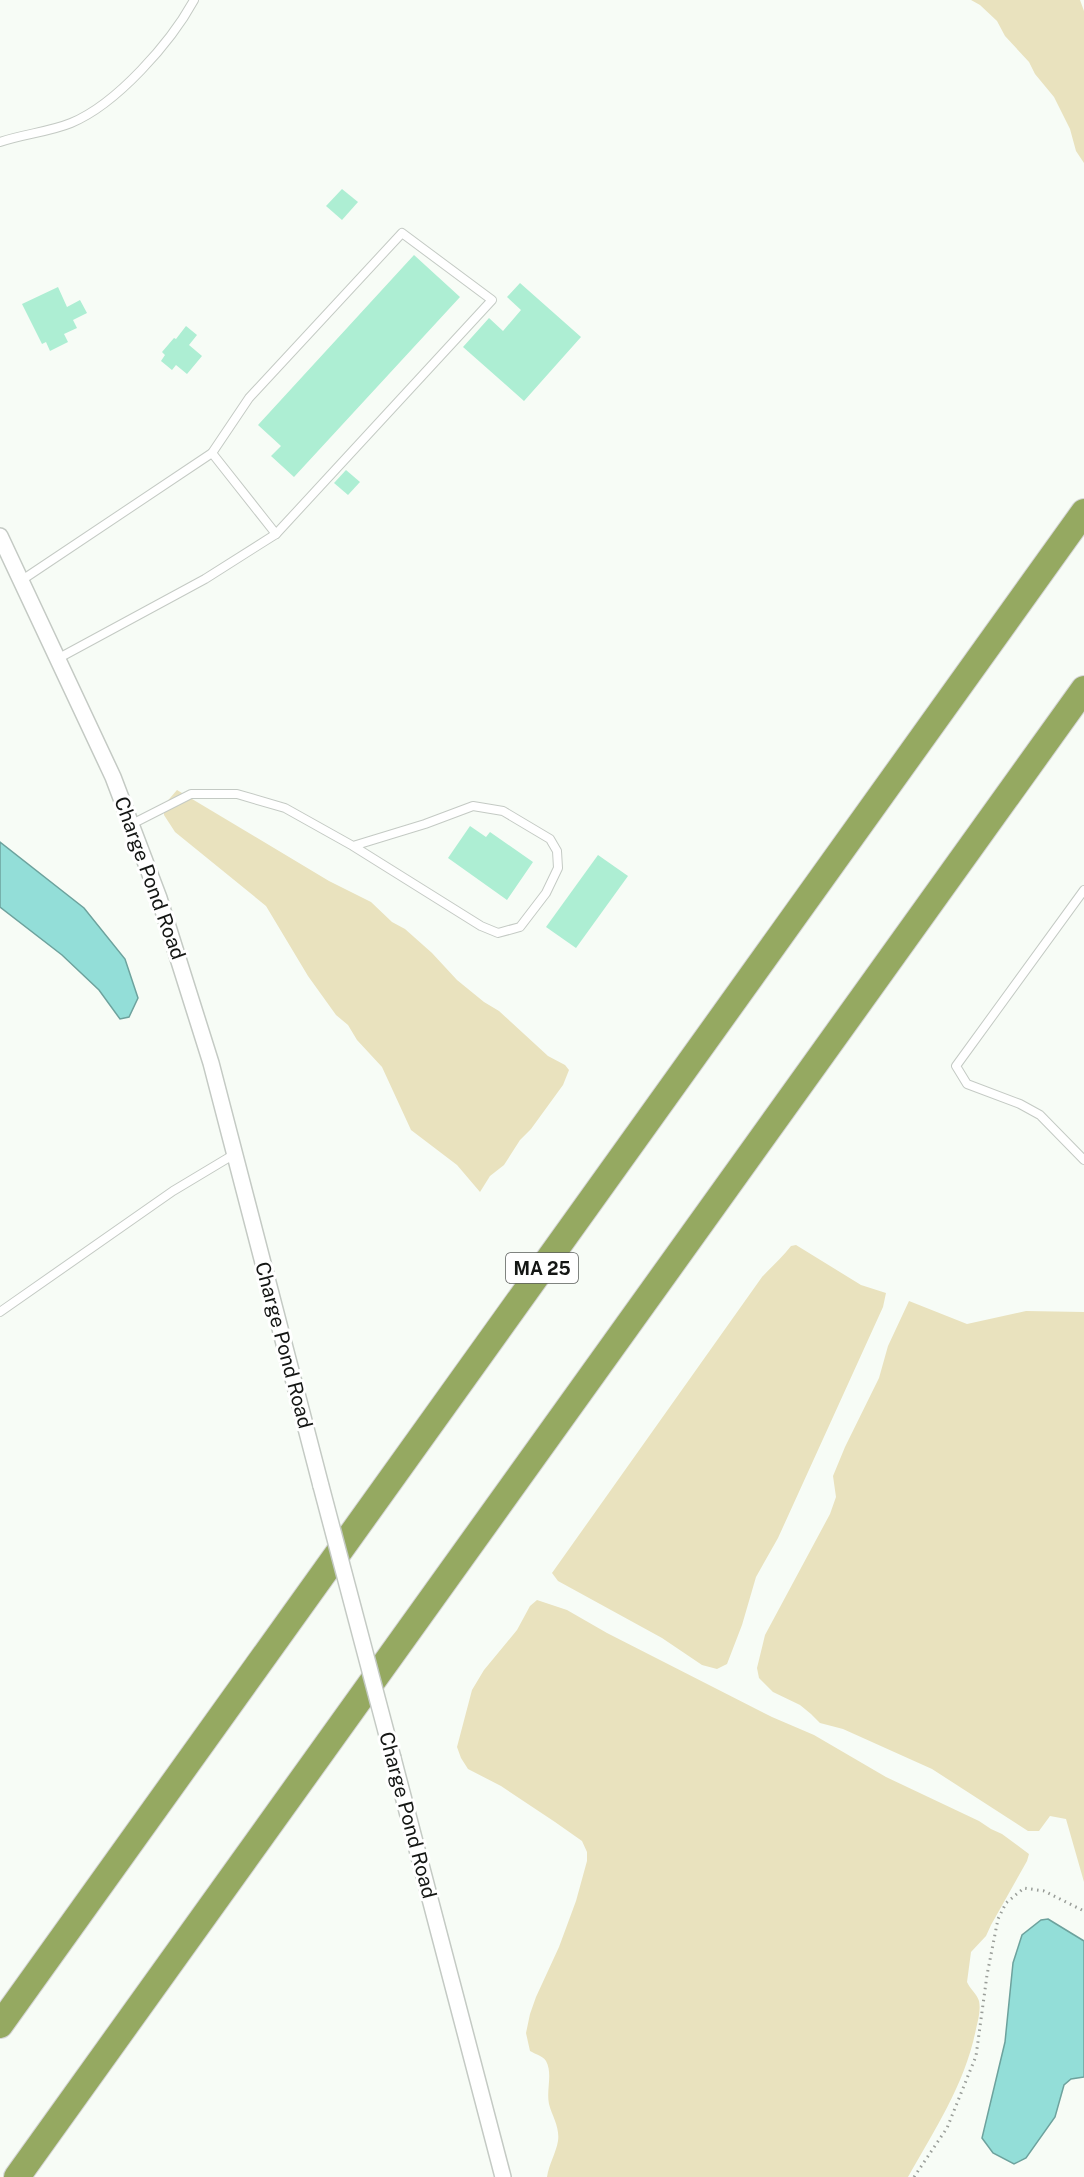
<svg xmlns="http://www.w3.org/2000/svg" width="1084" height="2177" font-family="'Public Sans',sans-serif">
	<style>
		.green { fill: #e9e2be }
		.water { fill: #93ded8; stroke: #6da29d; stroke-width: 1.5 }
		.building { fill: #adeed3 }
		.lines { fill: none; stroke-linecap: round; stroke-linejoin: round }
		.service-casing { stroke: #c4cac4; stroke-width: 10 }
		.minor-casing { stroke: #c4cac4; stroke-width: 18 }
		.motorway-casing { stroke: #d5d5d5; stroke-width: 28 }
		.path { stroke: #999d98; stroke-width: 3; stroke-dasharray: 1.5 4.5; stroke-linecap: butt }
		.service { stroke: #fff; stroke-width: 8 }
		.minor { stroke: #fff; stroke-width: 15 }
		.motorway { stroke: #95a961; stroke-width: 26 }
		.minor-bridge-casing { stroke: #c4cac4; stroke-width: 18; stroke-linecap: butt }
		.minor-bridge { stroke: #fff; stroke-width: 15 }
		.labels { text-anchor: middle; dominant-baseline: central; stroke-width: 6; stroke-linejoin: round; paint-order: stroke }
		.shield { fill: #fff; stroke: #5a5c5a; stroke-width: 1.5 }
		.shield-label { font-size: 18px; font-weight: bold; fill: #141614 }
		.street-label { font-size: 20px; fill: #141614; stroke: #fff }
	</style>
	<rect width="100%" height="100%" fill="#f7fcf6"/>
	<g class="green">
		<polygon points="971,0 1080,0 1084,11 1084,163 1076,151 1070,129 1054,97 1035,74 1029,62 1005,36 997,21 980,5"/>
		<polygon points="177,790 329,881 371,902 392,922 405,929 432,953 457,980 484,1002 499,1011 548,1056 565,1065 569,1070 563,1085 531,1129 520,1140 504,1165 490,1176 480,1192 457,1165 411,1130 382,1067 357,1040 348,1025 336,1015 308,976 266,906 175,832 164,815 164,805"/>
		<path d="M796,1245l65,40 25,8 -3,14 -105,231 -22,39 -14,48 -15,39 -10,5 -15,-4 -40,-27 -104,-57 -6,-8 210,-296c10,-11 20,-19 29,-31z"/>
		<polygon points="909,1301 967,1324 1026,1311 1084,1312 1084,1882 1066,1819 1050,1816 1039,1831 1028,1831 932,1769 843,1729 820,1723 811,1714 800,1705 773,1692 759,1678 757,1668 765,1635 830,1514 836,1497 833,1476 845,1447 879,1378 888,1346"/>
		<path d="M537,1600l30,10 40,23 165,84 42,18 72,42 93,44 12,8 11,5 27,20 -2,7 -36,64 -5,11 -15,16 -4,30c3,7 10,12 12,19 2,9 -1,19 -3,28 -11,55 -41,100 -68,148h-361c2,-13 9,-24 11,-36 2,-14 -6,-25 -9,-37 -3,-14 4,-30 -3,-43 -3,-5 -11,-7 -16,-10l-4,-18 4,-19 6,-17 23,-50 17,-46 11,-40v-9l-5,-11 -27,-19 -54,-36 -33,-17 -7,-11 -4,-11 15,-57 12,-20 33,-40 13,-24z"/>
	</g>
	<g class="water">
		<polygon points="0,842 84,908 125,959 138,998 129,1017 120,1019 99,990 62,955 0,907"/>
		<polygon points="1048,1919 1084,1941 1084,2077 1071,2079 1064,2085 1055,2117 1026,2158 1014,2164 993,2153 982,2138 1005,2042 1013,1963 1022,1935 1041,1920"/>
	</g>
	<g class="building">
		<polygon points="342,189 358,202 342,220 326,206"/>
		<polygon points="414,255 460,297 294,477 271,456 281,446 258,425"/>
		<polygon points="520,283 581,337 524,401 463,347 489,318 503,331 521,310 507,297"/>
		<polygon points="58,287 67,307 80,300 87,313 73,320 77,328 64,334 68,342 50,351 46,342 42,344 22,304"/>
		<polygon points="186,326 197,335 189,345 202,356 187,374 176,365 172,370 161,361 165,355 162,352 174,338 176,339"/>
		<polygon points="346,470 360,482 348,495 334,483"/>
		<polygon points="470,826 486,837 490,832 533,862 507,900 448,858"/>
		<polygon points="598,855 628,876 576,948 546,927"/>
	</g>
	<g class="lines">
		<g class="service-casing">
			<g id="service">
				<path d="M0,142c23,-8 49,-10 71,-19 46,-19 100,-81 123,-123"/>
				<polyline points="212,453 249,398 402,233 492,300 276,534"/>
				<polyline points="22,580 212,453 276,534 205,579 59,658"/>
				<polyline points="132,824 191,794 237,794 285,808 353,846 481,926 498,933 520,927 546,893 558,868 557,851 550,839 503,811 473,806 425,824 353,846"/>
				<polyline points="1084,890 956,1066 967,1084 1020,1104 1040,1115 1084,1160"/>
				<polyline points="0,1312 173,1191 233,1155"/>
			</g>
		</g>
		<g class="minor-casing">
			<g id="minor">
				<polyline points="0,536 113,777 159,898 211,1063 321,1486"/>
				<polyline points="393,1758 503,2177"/>
			</g>
		</g>
		<g class="motorway-casing">
			<g id="motorway">
				<polyline points="0,2025 1084,512"/>
				<polyline points="17,2177 1084,689"/>
			</g>
		</g>
		<polyline class="path" points="914,2177 947,2128 976,2056 987,1975 998,1919 1006,1903 1024,1888 1044,1891 1084,1911"/>
		<use href="#service" class="service"/>
		<use href="#minor" class="minor"/>
		<use href="#motorway" class="motorway"/>
		<g class="minor-bridge-casing">
			<polyline id="minor-bridge" points="321,1486 393,1758"/>
		</g>
		<use href="#minor-bridge" class="minor-bridge"/>
	</g>
	<g class="labels">
		<rect class="shield" x="506" y="1253" width="72" height="30" rx="4.5"/>
		<g class="shield-label">
			<text x="542" y="1268">MA 25</text>
		</g>
		<g class="street-label">
			<text transform="translate(150 878) rotate(70)">Charge Pond Road</text>
			<text transform="translate(284 1345) rotate(75)">Charge Pond Road</text>
			<text transform="translate(408 1815) rotate(75)">Charge Pond Road</text>
		</g>
	</g>
</svg>
